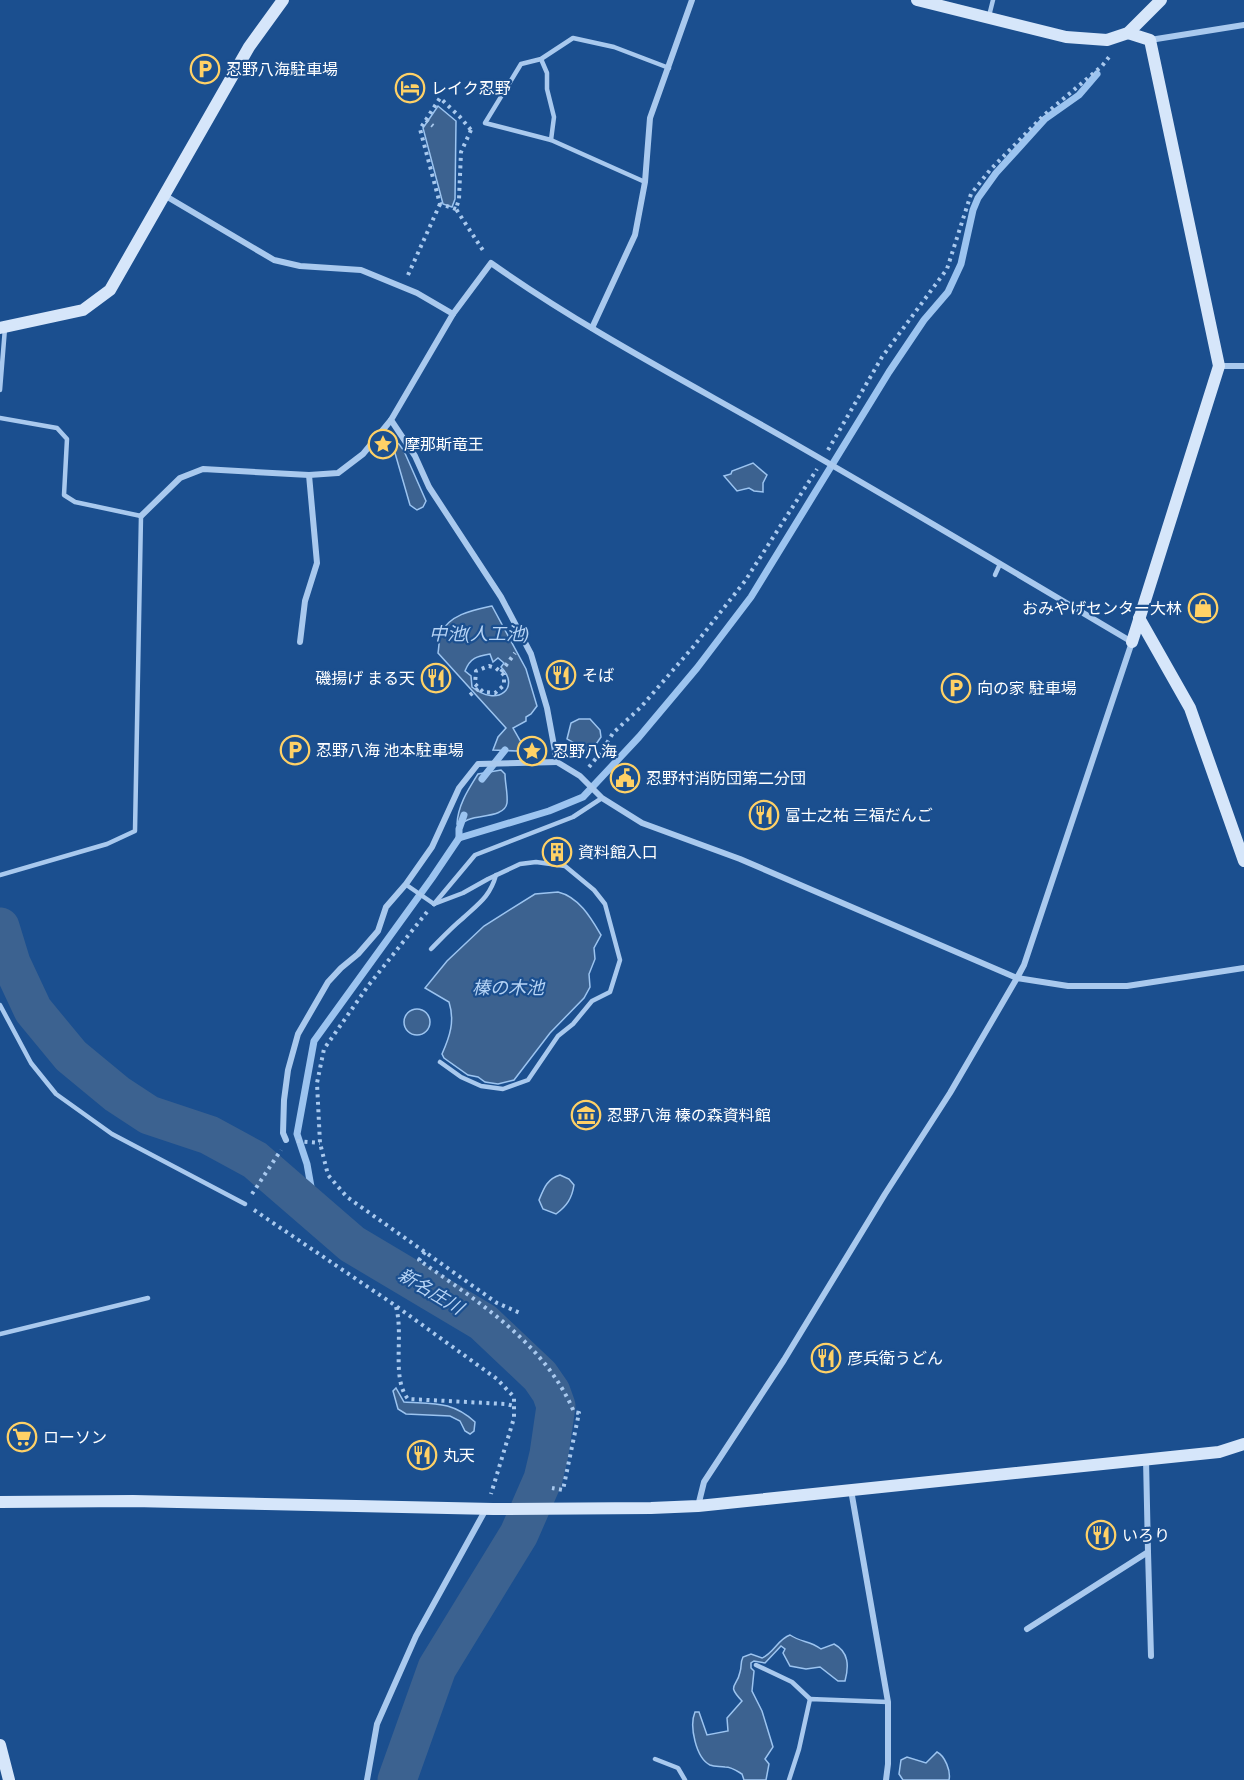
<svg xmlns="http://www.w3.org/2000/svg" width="1244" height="1780" font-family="'Archivo Narrow','Noto Sans JP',sans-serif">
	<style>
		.water { fill: #3c6290; stroke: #9cc4f0; stroke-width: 1.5; fill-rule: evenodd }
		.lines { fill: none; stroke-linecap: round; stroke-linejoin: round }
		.stream { stroke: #9cc4f0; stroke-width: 7 }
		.river { stroke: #3c6290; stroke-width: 39 }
		.path { stroke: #a9c9ee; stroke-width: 4; stroke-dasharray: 3 4.5; stroke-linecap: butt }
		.lane { stroke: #a9c9ee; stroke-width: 4.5 }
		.street { stroke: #a9c9ee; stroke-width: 6 }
		.secondary { stroke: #d6e6fa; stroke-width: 12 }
		.labels { text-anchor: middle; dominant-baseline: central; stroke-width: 4.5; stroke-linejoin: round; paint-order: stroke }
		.poi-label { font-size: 16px; fill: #fff; stroke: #1b4f8f; text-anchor: start }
		.water-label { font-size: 18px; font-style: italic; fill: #b5d3f5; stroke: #1b4f8f }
	</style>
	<rect width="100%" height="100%" fill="#1b4f8f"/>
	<g class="water">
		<polygon points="438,106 456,121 455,199 452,207 443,204 423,128"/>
		<polygon points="392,440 399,444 404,451 426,501 423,507 417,510 410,505 395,453 384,447 385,443"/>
		<polygon points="753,463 767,475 763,483 763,492 754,491 749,488 737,491 724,476 731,474 732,471"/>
		<path d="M492,606l34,63 11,37 -6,8 -5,3v4l-13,7 9,16 -5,7 -24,-1 5,-13 8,-9 -68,-75c1,-6 1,-14 3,-20 9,-19 33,-23 51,-27zM490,654l3,8 5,-4 6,5 -3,4c20,20 -3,41 -29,20l-1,-11 -6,-5c5,-13 12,-15 25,-17z"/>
		<polygon points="579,719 590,719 600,730 601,737 592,750 586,750 567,739 571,723"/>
		<path d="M501,770l4,4c0,9 3,20 2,29 -2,14 -27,12 -37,16 -6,2 -7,5 -13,5 1,-19 11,-34 21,-50z"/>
		<path d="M558,892c21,5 33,26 43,43l-7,13 1,11 -6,15 1,13 -6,11 -34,35 -36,47 -16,4 -13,-2 -7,-5 -10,-2 -24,-17 -2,-4c8,-18 13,-33 7,-52l-24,-14 22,-27 37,-35 51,-32z"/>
		<circle cx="417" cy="1022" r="13"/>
		<path d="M560,1175l9,4 5,6c-2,13 -7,21 -18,29l-13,-5 -4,-9c5,-12 8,-21 21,-25z"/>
		<path d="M396,1388l8,14c30,2 48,-1 71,20l-1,9 -4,3 -5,-3 -5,-10 -10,-5 -44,-2 -8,-5 -5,-18z"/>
		<path d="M790,1635c12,8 19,5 31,14l13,-5c15,8 15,22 11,37h-7l-18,-14 -14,2 -16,-3 -7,-13 2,-4 -4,-3 -16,17 -11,-2 -3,2v5l3,3 -2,20 10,20 11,36 -8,12 4,5 -3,16h-22l-2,-6c-5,-3 -10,-7 -17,-7 -5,-1 -10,0 -15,-2 -14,-7 -21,-39 -15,-53h4l8,23 21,-4 -1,-13 15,-17c-16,-17 -5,-13 -2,-29 2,-6 0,-9 3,-15l8,-3 11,4c12,-5 16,-19 28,-23z"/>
		<path d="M937,1752c8,4 14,19 12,28h-46l-4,-6 2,-14 6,-3 19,6z"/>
	</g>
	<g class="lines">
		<g class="stream">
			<polyline points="482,779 505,750"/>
			<polyline points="459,838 459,829 464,815"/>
			<polyline points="328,1225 313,1198 307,1164 297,1134 314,1041 432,878 459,838 549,811 583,797 639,737 697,668 751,597 889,372 924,320 948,292 961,264 973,210 978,198 996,173 1045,119 1079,95 1097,74"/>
		</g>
		<polyline class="river" points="0,927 11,963 33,1010 71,1056 117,1094 149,1115 209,1135 255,1160 352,1244 483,1322 540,1376 551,1392 556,1406 549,1454 543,1479 519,1534 437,1668 397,1780"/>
		<g class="path">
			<polyline points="426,120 433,126"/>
			<polyline points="471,130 461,152 459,199 456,209 484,252"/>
			<polyline points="456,209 440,204 420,129 440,98 460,117 471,130"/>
			<polyline points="408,275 440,204"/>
			<polyline points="828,450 882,357 947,269 971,194 990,170 1043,116 1102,66 1109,57"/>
			<polygon points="489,666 496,668 504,675 504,685 495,693 483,692 475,684 476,671"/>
			<polyline points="501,672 515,653"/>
			<polyline points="470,695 479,688"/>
			<polyline points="589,767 602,751 613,733 641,707 693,647 745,581 817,469"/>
			<polyline points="427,912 368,986 324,1049 317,1083 320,1143 328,1175 347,1197 497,1303 520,1313"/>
			<polyline points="297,1141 320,1143"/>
			<polyline points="252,1194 281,1150"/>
			<polyline points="254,1210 396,1306 497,1379 514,1397 514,1418 491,1494"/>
			<path d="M425,1252l-6,8c59,42 126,83 155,152l5,1 -16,77 -11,-2"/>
			<path d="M396,1307c8,28 -5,71 12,92l98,5 8,2"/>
		</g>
		<g class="lane">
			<polyline points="989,16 993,0"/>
			<polyline points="541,59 547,73 547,89 554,117 551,140 485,123 521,64 541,59 573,38 614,47 669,68"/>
			<polyline points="551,140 645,182"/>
			<polyline points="0,390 5,328"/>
			<polyline points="0,418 57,428 67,439 64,495 75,502 141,516 135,831 107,844 0,875"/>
			<polyline points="995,575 1000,564"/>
			<polyline points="408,886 434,904"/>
			<polyline points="434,904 463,893 488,879 520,864 536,862 565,866 594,890 605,904 620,960 610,992 592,1001 573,1024 558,1036 528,1080 503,1089 481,1086 461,1077 440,1062"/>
			<polyline points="434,904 475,855 573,817 602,798"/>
			<path d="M431,949c10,-10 20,-21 31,-30 16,-15 28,-22 34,-44"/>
			<polyline points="0,1005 31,1063 56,1094 112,1134 245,1204"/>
			<polyline points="0,1334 148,1298"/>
			<polyline points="756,1665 792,1682 810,1699"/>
			<polyline points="655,1759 678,1768 685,1780"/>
			<polyline points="789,1780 799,1749 810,1699 888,1702"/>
		</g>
		<g class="street">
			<polyline points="1150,40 1244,25"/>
			<polyline points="164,195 274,260 300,266 361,270 417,293 453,314"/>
			<polyline points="592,328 635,235 645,182 650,118 692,0"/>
			<polyline points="1219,366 1244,366"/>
			<polyline points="141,516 180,478 203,469 309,475 338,473 363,454 391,420"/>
			<polyline points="300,642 305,601 317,563 309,475"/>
			<polyline points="286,1140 283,1133 284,1100 288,1070 298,1034 328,982 341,968 358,954 378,931 386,907 406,884 432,847 459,788 478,764 557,762"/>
			<polyline points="851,1490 888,1702 888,1764 886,1780"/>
			<path d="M698,1506l6,-24 80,-122 101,-166 65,-101 67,-115 7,-13 108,-323c-116,-69 -232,-138 -349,-205 -98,-56 -200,-109 -292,-174l-38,51 -62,106 24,36 14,31 72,110 30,57 16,54 10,54 23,14 22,22 40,25 98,36 277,119 51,8h59l117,-18"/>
			<polyline points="1148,1552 1151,1656"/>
			<polyline points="1027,1629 1148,1552 1146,1459"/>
			<polyline points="367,1780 377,1724 416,1636 486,1509"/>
		</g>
		<g class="secondary">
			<polyline points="917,0 1066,37 1107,40 1128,33 1161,0"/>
			<polyline points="1128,33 1150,40 1219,366 1132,642"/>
			<polyline points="0,328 83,310 110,290 249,47 283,0"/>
			<polyline points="1139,618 1190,708 1244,861"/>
			<polyline points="0,1502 133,1501 493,1509 651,1508 698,1506 1219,1452 1244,1444"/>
			<polyline points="0,1745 9,1780"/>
		</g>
	</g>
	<defs>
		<g id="parking-ring" transform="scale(1.5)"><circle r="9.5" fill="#1b4f8f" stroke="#ffd166" stroke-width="1.5"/><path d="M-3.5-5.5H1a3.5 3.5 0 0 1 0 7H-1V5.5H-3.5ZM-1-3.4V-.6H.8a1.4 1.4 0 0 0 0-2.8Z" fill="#ffd166"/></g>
		<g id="hotel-ring" transform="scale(1.5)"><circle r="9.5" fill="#1b4f8f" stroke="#ffd166" stroke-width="1.5"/><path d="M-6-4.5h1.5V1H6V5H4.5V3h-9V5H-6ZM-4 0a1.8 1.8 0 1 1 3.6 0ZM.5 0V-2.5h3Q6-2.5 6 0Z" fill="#ffd166"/></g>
		<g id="sight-ring" transform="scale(1.5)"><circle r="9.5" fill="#1b4f8f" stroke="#ffd166" stroke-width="1.5"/><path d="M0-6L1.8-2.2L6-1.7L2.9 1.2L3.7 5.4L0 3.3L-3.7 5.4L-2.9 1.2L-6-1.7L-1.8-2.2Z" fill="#ffd166"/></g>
		<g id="shop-ring" transform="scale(1.5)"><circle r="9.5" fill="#1b4f8f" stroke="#ffd166" stroke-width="1.5"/><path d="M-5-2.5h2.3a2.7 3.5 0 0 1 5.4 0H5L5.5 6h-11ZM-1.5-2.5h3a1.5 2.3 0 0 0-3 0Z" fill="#ffd166"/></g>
		<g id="restaurant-ring" transform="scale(1.5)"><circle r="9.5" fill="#1b4f8f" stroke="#ffd166" stroke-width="1.5"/><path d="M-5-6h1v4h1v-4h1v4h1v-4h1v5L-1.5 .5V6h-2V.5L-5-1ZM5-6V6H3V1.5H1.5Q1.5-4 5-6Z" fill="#ffd166"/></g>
		<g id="civic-ring" transform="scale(1.5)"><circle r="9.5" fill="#1b4f8f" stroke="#ffd166" stroke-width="1.5"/><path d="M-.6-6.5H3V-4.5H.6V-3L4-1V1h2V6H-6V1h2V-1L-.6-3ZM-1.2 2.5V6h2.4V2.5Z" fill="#ffd166"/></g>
		<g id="building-ring" transform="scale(1.5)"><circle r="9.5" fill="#1b4f8f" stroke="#ffd166" stroke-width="1.5"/><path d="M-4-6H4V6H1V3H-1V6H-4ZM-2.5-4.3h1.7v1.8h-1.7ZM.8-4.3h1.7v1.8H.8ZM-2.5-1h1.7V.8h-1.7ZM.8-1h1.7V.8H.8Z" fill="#ffd166"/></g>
		<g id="museum-ring" transform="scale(1.5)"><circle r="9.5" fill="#1b4f8f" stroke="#ffd166" stroke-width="1.5"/><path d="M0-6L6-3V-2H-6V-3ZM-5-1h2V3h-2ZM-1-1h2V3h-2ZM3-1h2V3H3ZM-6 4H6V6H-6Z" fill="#ffd166"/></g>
		<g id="supermarket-ring" transform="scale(1.5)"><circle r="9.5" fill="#1b4f8f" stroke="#ffd166" stroke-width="1.5"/><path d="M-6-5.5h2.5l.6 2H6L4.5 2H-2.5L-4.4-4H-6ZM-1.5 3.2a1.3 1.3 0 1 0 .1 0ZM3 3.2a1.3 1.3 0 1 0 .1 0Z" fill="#ffd166"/></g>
	</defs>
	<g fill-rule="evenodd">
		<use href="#parking-ring" x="205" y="69"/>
		<use href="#hotel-ring" x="410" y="88"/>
		<use href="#sight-ring" x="383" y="444"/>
		<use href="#shop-ring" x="1203" y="608"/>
		<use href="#restaurant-ring" x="561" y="675"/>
		<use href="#restaurant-ring" x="436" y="678"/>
		<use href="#parking-ring" x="956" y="688"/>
		<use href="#parking-ring" x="295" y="750"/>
		<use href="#sight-ring" x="532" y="751"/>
		<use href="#civic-ring" x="625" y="778"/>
		<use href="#restaurant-ring" x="764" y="815"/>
		<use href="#building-ring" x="557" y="852"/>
		<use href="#museum-ring" x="586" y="1115"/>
		<use href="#restaurant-ring" x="826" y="1358"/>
		<use href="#supermarket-ring" x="22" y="1437"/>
		<use href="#restaurant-ring" x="422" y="1455"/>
		<use href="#restaurant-ring" x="1101" y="1535"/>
	</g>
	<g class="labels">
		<g class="poi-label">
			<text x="226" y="69">忍野八海駐車場</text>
			<text x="431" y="88">レイク忍野</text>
			<text x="404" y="444">摩那斯竜王</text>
			<text x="1182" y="608" text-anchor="end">おみやげセンター大林</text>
			<text x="582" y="675">そば</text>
			<text x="415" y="678" text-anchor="end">磯揚げ まる天</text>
			<text x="977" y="688">向の家 駐車場</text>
			<text x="316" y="750">忍野八海 池本駐車場</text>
			<text x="553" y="751">忍野八海</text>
			<text x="646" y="778">忍野村消防団第二分団</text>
			<text x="785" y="815">富士之祐 三福だんご</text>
			<text x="578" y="852">資料館入口</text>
			<text x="607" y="1115">忍野八海 榛の森資料館</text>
			<text x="847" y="1358">彦兵衛うどん</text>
			<text x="43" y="1437">ローソン</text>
			<text x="443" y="1455">丸天</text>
			<text x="1122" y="1535">いろり</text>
		</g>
		<g class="water-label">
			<text x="479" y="633">中池(人工池)</text>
			<text x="508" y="987">榛の木池</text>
			<text transform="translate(431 1291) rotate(31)">新名庄川</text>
		</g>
	</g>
</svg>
